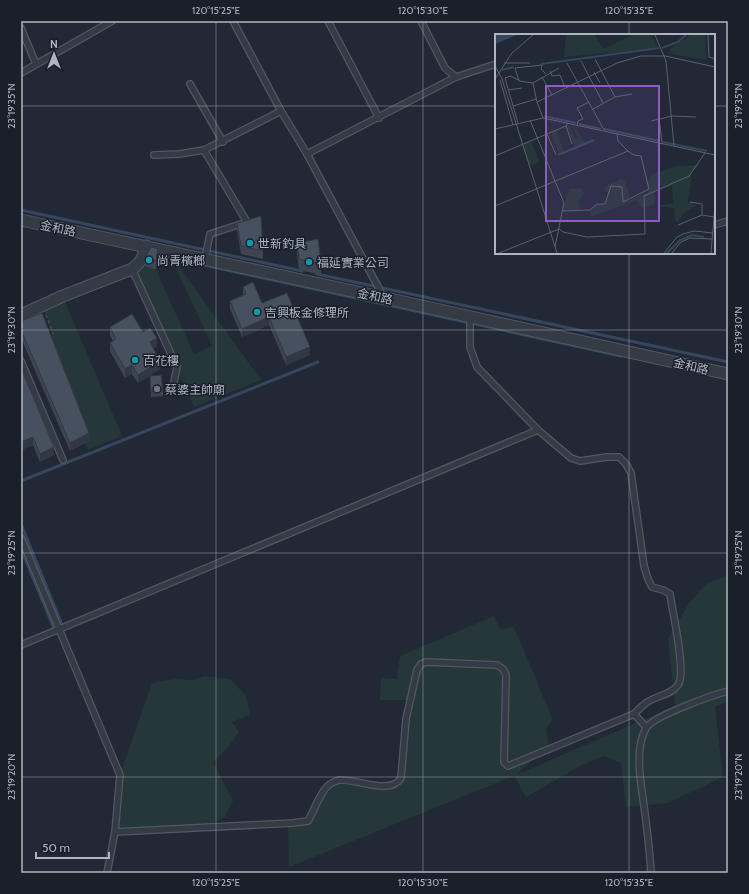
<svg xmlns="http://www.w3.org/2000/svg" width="749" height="894" font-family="Cabin,'Noto Sans TC',sans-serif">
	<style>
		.green { fill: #253738 }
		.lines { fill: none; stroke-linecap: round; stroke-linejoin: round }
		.stream { stroke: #36465d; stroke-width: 3 }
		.service-casing { stroke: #515863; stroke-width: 8 }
		.minor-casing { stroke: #515863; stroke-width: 13 }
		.path { stroke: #425355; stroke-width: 1.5; stroke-dasharray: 3 3; stroke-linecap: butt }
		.service { stroke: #343b45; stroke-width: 5.5 }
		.minor { stroke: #343b45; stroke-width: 11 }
		.wall { fill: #3d4552 }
		.shaded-wall { fill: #323842 }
		.building { fill: #47505f; stroke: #323842 }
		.ticks { fill: none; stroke: #aeb5c2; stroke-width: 1; stroke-opacity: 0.45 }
		.culture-dot { fill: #0f9aa8; stroke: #19202a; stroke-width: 1.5 }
		.worship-dot { fill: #6b7280; stroke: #19202a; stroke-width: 1.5 }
		.labels { text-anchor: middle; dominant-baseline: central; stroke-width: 3; stroke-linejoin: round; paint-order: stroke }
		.street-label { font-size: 12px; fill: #aeb5c2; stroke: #19202a }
		.poi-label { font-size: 12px; fill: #aeb5c2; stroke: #19202a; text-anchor: start }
		.inset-river { fill: none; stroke: #36465d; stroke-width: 2 }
		.inset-road { fill: none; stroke: #59616d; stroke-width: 1 }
		.view { fill: #8d5cc0; fill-opacity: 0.15; stroke: #8d5cc0; stroke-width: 2 }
		.inset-edge { fill: none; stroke: #aeb5c2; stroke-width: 2 }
		.neatline { fill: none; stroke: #aeb5c2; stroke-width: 1.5 }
		.ticks-label { font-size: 10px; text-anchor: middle; fill: #aeb5c2 }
	</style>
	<rect width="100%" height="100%" fill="#202935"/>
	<g class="green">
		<polygon points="168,251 261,380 194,407 132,269 139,264 156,270 194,354 212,346"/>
		<polygon points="63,297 122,436 88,450 41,342 54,335 42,306"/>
		<polygon points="728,575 728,701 715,707 723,777 668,803 626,807 621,763 604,756 578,767 526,797 514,776 289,867 288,826 308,821 315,808 339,780 398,783 408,700 380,700 381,678 397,679 400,656 494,616 500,629 514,627 553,720 546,729 549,745 516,775 675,706 668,639 689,603 707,583"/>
		<polygon points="204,676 230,679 246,696 250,715 232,722 239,732 226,750 213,762 233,801 225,817 205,828 115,832 120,775 152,683 175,679 194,680"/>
	</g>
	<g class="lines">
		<g class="stream">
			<polyline points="21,210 302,271"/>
			<polyline points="181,260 621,356"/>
			<polyline points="317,274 728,362"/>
			<polyline points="21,481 318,362"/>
			<polyline points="21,524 63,627"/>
			<polyline points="21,549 55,631"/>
		</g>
		<g class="service-casing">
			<g id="service">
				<polyline points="233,21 281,111 307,154 384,298"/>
				<polyline points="328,21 379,118"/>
				<polyline points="421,21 445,68 456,77"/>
				<polyline points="21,28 36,64"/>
				<polyline points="21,73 112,21"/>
				<polyline points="190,84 223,142"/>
				<polyline points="307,154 456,77 496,64"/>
				<polyline points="154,155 179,154 204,150"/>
				<polyline points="714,225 728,221"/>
				<polyline points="205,259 210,234 247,222 204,150 281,111"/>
				<polyline points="132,269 177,367 173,387"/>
				<polyline points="21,361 63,460"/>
				<polyline points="21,538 120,775 115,832 107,873"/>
				<polyline points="21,645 538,430"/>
				<polyline points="634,714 646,727"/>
				<path d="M115,832l178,-9 15,-2c6,-10 12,-29 20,-35 2,-2 8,-5 11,-6 15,-2 52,16 62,-2l5,-59 11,-49 4,-6 5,-2 71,3 6,4 3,6 -2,87 4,4 126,-52c4,-4 8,-8 12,-11 9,-7 25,-8 32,-18 9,-11 -6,-75 -8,-91l-7,-4 -11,-3 -4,-8 -4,-13 -13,-93 -5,-9 -7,-7h-12l-27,4 -9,-3 -33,-28 -61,-63 -7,-20v-30"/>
				<path d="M651,873c-1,-22 -4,-44 -7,-67 -3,-22 -10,-56 2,-78 7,-12 67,-33 82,-37"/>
			</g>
		</g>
		<g class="minor-casing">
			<g id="minor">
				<polyline points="21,220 399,301 728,374"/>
				<path d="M21,315l42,-19 69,-27c9,-7 12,-12 14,-23"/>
			</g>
		</g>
		<polyline class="path" points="46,315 54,336"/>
		<use href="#service" class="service"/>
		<use href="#minor" class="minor"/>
	</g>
	<g class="wall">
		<polygon points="237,223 263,251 263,259 241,254 237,231"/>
		<polygon points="297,243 321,264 321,275 299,270 297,254"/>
		<polygon points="158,257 156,270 145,266 145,258"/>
		<polygon points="243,287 262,303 310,355 286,365 269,325 242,337 230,309 230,301 243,295"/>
		<polygon points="21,321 89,441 70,451 21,338"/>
		<polygon points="110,327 143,332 157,346 153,348 160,369 138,383 132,374 125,378 110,351 110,343 113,341 110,336"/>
		<polygon points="21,368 54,455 40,462 33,445 21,450"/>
		<polygon points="150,376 163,391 163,396 151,397"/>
	</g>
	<g class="shaded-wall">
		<polygon points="158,249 158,257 156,270 156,261"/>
		<polygon points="269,317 269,325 242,337 242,329"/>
		<polygon points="157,338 157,346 150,351 150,342"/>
		<polygon points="310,347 310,355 286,365 286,357"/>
		<polygon points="160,361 160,369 138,383 138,375"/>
		<polygon points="132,365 132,374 125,378 125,369"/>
		<polygon points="89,433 89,441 70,451 70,443"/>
		<polygon points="33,437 33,445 21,450 21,442"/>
		<polygon points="54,447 54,455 40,462 40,454"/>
	</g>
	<g class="building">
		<polygon points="261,216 263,251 241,246 237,223"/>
		<polygon points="318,239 321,264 299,259 297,243"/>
		<polygon points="151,247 158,249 156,261 145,258"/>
		<polygon points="253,282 262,303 287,293 310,347 286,357 269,317 242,329 230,301 246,294 243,287"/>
		<polygon points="42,313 89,433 70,443 21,330 21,321"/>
		<polygon points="132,314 143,332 150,328 157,338 150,342 160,361 138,375 132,365 125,369 110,343 116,339 110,327"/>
		<polygon points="21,368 54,447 40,454 33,437 21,442"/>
		<polygon points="161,375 163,391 151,392 150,376"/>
	</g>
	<path class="ticks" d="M216,21v852M423,21v852M629,21v14M21,106h475M714,106h14M629,253v620M21,330h707M21,553h707M21,777h707"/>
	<g class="culture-dot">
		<circle cx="250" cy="243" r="4"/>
		<circle cx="149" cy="260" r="4"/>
		<circle cx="309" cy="262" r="4"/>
		<circle cx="257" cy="312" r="4"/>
		<circle cx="135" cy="360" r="4"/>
	</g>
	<circle class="worship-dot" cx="157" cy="389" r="4"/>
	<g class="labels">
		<g class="street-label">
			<text transform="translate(58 228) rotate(12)">金和路</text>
			<text transform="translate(375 296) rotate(12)">金和路</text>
			<text transform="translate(691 366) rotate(13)">金和路</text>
		</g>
		<g class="poi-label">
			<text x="258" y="243">世新釣具</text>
			<text x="157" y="260">尚青檳榔</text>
			<text x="317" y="262">福延實業公司</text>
			<text x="265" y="312">吉興板金修理所</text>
			<text x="143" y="360">百花樓</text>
			<text x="165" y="389">蔡婆主帥廟</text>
		</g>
	</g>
	<g transform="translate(495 34)">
		<rect width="220" height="220" fill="#202935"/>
		<path d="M71,1h29l8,14 29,-14h19l7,12 -12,3 -82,7zM195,1h15l1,25 -34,-6 -3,-4zM76,89l15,20 -11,4 -9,-21h4l5,13 3,-1zM61,96l8,22 -5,2 -7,-17v-5zM36,107l9,21 -11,4 -7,-22zM204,131l-7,7 -4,29 8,5 -11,6 -7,10 -3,-1 -1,-13 -19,-2 18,-3 -1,-17 -18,6 1,11 -8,4 -6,1 -4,-8 -47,17v-6l7,-7h9l2,-12 -4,-1 3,-6 14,-6 3,1 6,15 -4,7 22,-10 -1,-10 6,-8 23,-8zM86,154l3,6 -6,7 2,8 -17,2 6,-22z" fill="#253738"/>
		<path d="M0,1h22l-22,9z" fill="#36465d"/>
		<path class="inset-river" d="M167,14l16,-6 8,-7M46,30l118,-16M7,36l12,-3M49,82l32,7M84,90l22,5M109,95l56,12M168,108l44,9M63,121l36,-15M172,219l13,-13 12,-5 12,2"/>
		<path class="inset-road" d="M160,1l11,26 8,85M213,1l1,22 6,2M100,25l20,38M86,27l22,42M9,29h26M72,29l37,67M0,32l7,13 55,174M55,37l2,5 8,-1 5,12M99,38l6,11M47,43l10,18M0,45l17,-26 21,-18M5,46l13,45M38,49l26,-15M13,56l14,-2M220,63v13M42,68l-4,-19 -14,-2 -4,-13 27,-3 -1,4 5,5M18,72l23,-7M98,75l22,-12 17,-3M48,84l-6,-16 80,-39 24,-7h24l50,11M164,84l3,25M35,86l34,83 -9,44M156,87l21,-5 24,1M23,89l-13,-45 6,-2 7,4M82,91l1,-4 5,-2 -6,-11 12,-6M71,92l6,18M0,95l48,-11 172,37M52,100l9,21M0,122l71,-30 2,-3M195,168l12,2v11l12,2M0,172l133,-55M68,177l27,-1 7,-6h8l6,-18 11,1 1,15 26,-13 -8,-33 -7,-1 -6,-4 -10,-10 -1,-8M183,191l24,-10M4,219l60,-24 4,3 24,5 58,-3 -1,-38 45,-20 16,-23M169,219l13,-16 6,-3 11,-3 19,2M177,219l9,-11 9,-4 22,1M216,219l4,-48"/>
		<path class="view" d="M51,52h113v135h-113z"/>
		<rect width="220" height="220" class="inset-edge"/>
	</g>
	<rect width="749" height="894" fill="none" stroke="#19202a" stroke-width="44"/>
	<g transform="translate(54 54)" stroke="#19202a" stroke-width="3" paint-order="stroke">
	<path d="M0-3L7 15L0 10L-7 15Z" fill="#aeb5c2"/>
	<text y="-6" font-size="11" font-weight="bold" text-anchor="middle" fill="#aeb5c2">N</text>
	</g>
	<path d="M36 852v6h73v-6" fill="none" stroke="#aeb5c2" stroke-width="2"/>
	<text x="42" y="852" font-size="12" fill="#aeb5c2" stroke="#19202a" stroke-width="3" paint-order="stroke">50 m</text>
	<rect x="22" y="22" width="705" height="850" class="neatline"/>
	<g class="ticks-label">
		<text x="216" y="14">120°15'25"E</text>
		<text x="423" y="14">120°15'30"E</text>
		<text x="629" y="14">120°15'35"E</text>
		<text transform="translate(11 106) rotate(-90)" y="4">23°19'35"N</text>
		<text transform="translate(738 106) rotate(-90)" y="4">23°19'35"N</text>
		<text transform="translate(11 330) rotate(-90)" y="4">23°19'30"N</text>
		<text transform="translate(738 330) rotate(-90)" y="4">23°19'30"N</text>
		<text transform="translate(11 553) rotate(-90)" y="4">23°19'25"N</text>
		<text transform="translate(738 553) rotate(-90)" y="4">23°19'25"N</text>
		<text transform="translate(11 777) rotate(-90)" y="4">23°19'20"N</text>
		<text transform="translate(738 777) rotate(-90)" y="4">23°19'20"N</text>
		<text x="216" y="886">120°15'25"E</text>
		<text x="423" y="886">120°15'30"E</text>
		<text x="629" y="886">120°15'35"E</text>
	</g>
</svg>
